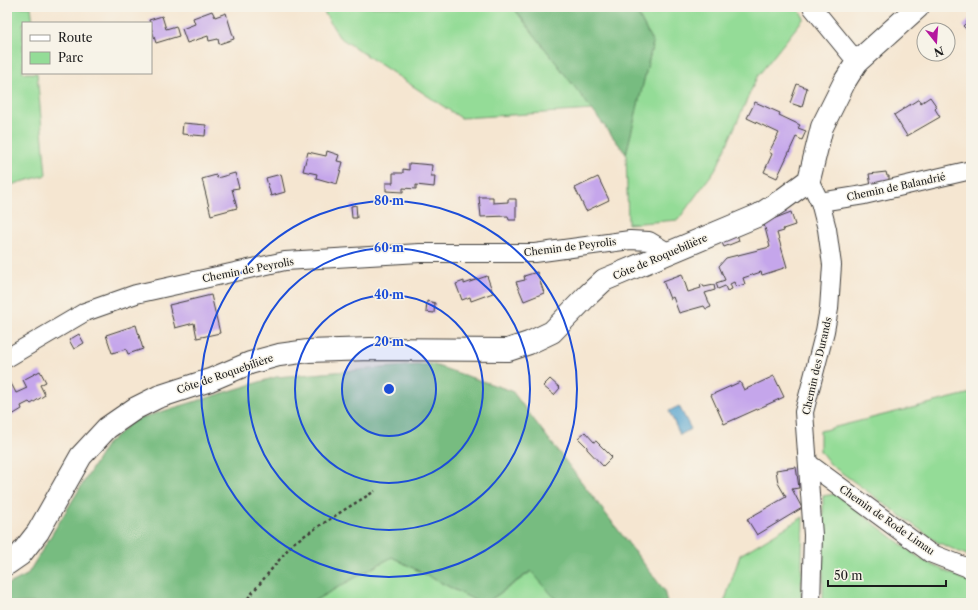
<svg xmlns="http://www.w3.org/2000/svg" width="978" height="610" font-family="'Libre Caslon Text',serif">
	<style>
		.green { fill: #94dc97; stroke: #587c5a }
		.forest { fill: #77bc80; stroke: #4a6c4e }
		.water { fill: #56a4cf; stroke: #396076 }
		.building { fill: #c5a6eb }
		.lines { fill: none; stroke-linecap: round; stroke-linejoin: round }
		.street-casing { stroke: #3d3a37; stroke-width: 20 }
		.secondary-casing { stroke: #3d3a37; stroke-width: 24 }
		.path { stroke: #3d3a37; stroke-width: 2.5; stroke-dasharray: 3 3; stroke-linecap: butt }
		.street { stroke: #fff; stroke-width: 18 }
		.secondary { stroke: #fff; stroke-width: 22 }
		.ring { fill: none; stroke: #1d4ed8; stroke-width: 2 }
		.labels { text-anchor: middle; dominant-baseline: central; stroke-width: 3; stroke-linejoin: round; paint-order: stroke }
		.street-label { font-size: 10px; fill: #1c1c1c; stroke: #f7f3e8 }
		.centre { fill: #1d4ed8; stroke: #f7f3e8; stroke-width: 2 }
		.ring-label { font-size: 12px; text-anchor: middle; font-weight: bold; fill: #1d4ed8; stroke: #f7f3e8; stroke-width: 3; stroke-linejoin: round; paint-order: stroke }
	</style>
	<rect width="100%" height="100%" fill="#f7f3e8"/>
	<filter id="ink" filterUnits="userSpaceOnUse"><feTurbulence type="fractalNoise" baseFrequency=".025" numOctaves="2"/><feDisplacementMap in="SourceGraphic" scale="8" xChannelSelector="R" yChannelSelector="G"/><feConvolveMatrix kernelMatrix="1 2 1 2 8 2 1 2 1" color-interpolation-filters="sRGB"/></filter>
	<filter id="wash" filterUnits="userSpaceOnUse"><feTurbulence type="fractalNoise" baseFrequency=".012" numOctaves="4" result="noise"/><feDisplacementMap in="SourceGraphic" scale="16" xChannelSelector="R" yChannelSelector="G"/><feGaussianBlur stdDeviation="0.9" result="paint"/><feColorMatrix in="noise" values="0 0 0 0 0 0 0 0 0 0 0 0 0 0 0 0 0 1.4 0 .05"/><feComposite in="paint" operator="in"/></filter>
	<g filter="url(#wash)">
		<rect width="100%" height="100%" fill="#f5e6d1"/>
		<g class="green">
			<polygon points="7,7 31,7 33,23 23,23 23,73 37,73 46,175 7,186"/>
			<polygon points="321,7 513,7 593,110 461,118 339,37"/>
			<polygon points="634,7 797,7 804,18 757,77 717,167 678,220 628,224 626,154 653,43"/>
			<polygon points="971,393 971,557 937,542 831,465 820,451 820,431"/>
			<polygon points="835,494 922,560 971,583 971,603 823,603 823,496"/>
			<polygon points="803,517 801,603 724,603 740,555"/>
			<polygon points="392,557 480,603 310,603"/>
			<polygon points="532,571 559,603 486,603"/>
		</g>
		<g class="forest">
			<polygon points="513,7 634,7 653,43 626,154"/>
			<polygon points="431,364 512,391 664,590 667,603 559,603 531,571 486,603 480,603 392,557 310,603 7,603 7,585 27,575 107,444 134,420 276,377"/>
		</g>
		<polygon class="water" points="679,406 691,429 680,435 669,411"/>
		<g id="blocks">
			<g class="building">
				<polygon points="212,11 215,17 226,13 234,39 219,44 218,39 209,41 208,36 187,43 182,29 195,24 193,18"/>
				<polygon points="162,16 166,29 176,26 179,36 156,43 151,27 151,23 150,23 149,20"/>
				<polygon points="971,18 971,34 963,26"/>
				<polygon points="797,84 807,88 802,107 790,103"/>
				<polygon points="930,97 937,107 935,109 940,117 907,136 894,115 919,99 921,103"/>
				<polygon points="755,102 780,113 779,115 800,125 798,128 806,131 802,140 796,137 777,178 764,172 772,154 769,152 779,133 747,118"/>
				<polygon points="183,123 206,125 205,136 182,134"/>
				<polygon points="327,151 339,155 337,161 343,162 337,184 316,178 317,174 303,171 308,152 326,156"/>
				<polygon points="409,163 432,165 431,176 435,176 434,187 416,185 416,189 403,188 403,192 386,191 386,183 393,183 393,173 403,173 403,169 409,170"/>
				<polygon points="886,172 887,176 889,176 889,180 871,186 869,174"/>
				<polygon points="235,173 239,188 232,189 237,208 211,215 202,179 216,175 217,178"/>
				<polygon points="281,174 285,192 271,196 266,178"/>
				<polygon points="598,177 609,200 586,211 575,188"/>
				<polygon points="479,197 493,197 493,203 508,202 508,199 516,199 516,220 509,220 508,216 481,217"/>
				<polygon points="356,205 357,218 352,218 351,206"/>
				<polygon points="791,212 795,225 783,229 784,231 777,233 787,267 762,275 761,272 743,278 745,284 736,287 734,282 730,284 732,289 727,291 725,286 718,289 716,283 725,280 719,266 726,258 770,247 764,224 773,219"/>
				<polygon points="737,234 739,241 724,247 721,241"/>
				<polygon points="537,272 544,293 524,301 516,282 525,280 524,276"/>
				<polygon points="682,274 688,292 701,288 700,285 702,284 704,287 714,285 715,290 705,293 711,307 706,309 704,306 679,313 673,297 670,299 663,281"/>
				<polygon points="487,276 493,293 471,301 470,297 462,300 456,284 464,281 464,284"/>
				<polygon points="211,295 220,333 197,338 194,323 175,328 169,305"/>
				<polygon points="427,301 435,303 434,313 426,312"/>
				<polygon points="136,325 143,349 128,354 126,349 112,353 106,335"/>
				<polygon points="79,334 84,343 74,349 69,340"/>
				<polygon points="40,371 46,382 40,385 45,395 31,404 29,402 21,406 22,409 7,418 7,386 11,383 16,393 27,388 23,380"/>
				<polygon points="774,376 784,397 724,424 711,395 740,382 744,390"/>
				<polygon points="550,379 560,388 554,395 543,386"/>
				<polygon points="585,432 594,442 596,441 612,457 603,466 587,449 587,447 578,438"/>
				<polygon points="796,467 799,488 792,489 802,508 757,535 747,519 786,497 778,483 776,470"/>
			</g>
		</g>
	</g>
	<g filter="url(#ink)">
		<use href="#blocks" fill-opacity="0" stroke="#3d3a37" stroke-width="1"/>
		<g class="lines">
			<g class="street-casing">
				<g id="street">
					<polyline points="812,7 857,62"/>
					<polyline points="809,180 820,202 827,229 832,265 829,309 825,331 804,412 813,535 811,603"/>
					<polyline points="820,202 864,195 971,170"/>
					<polyline points="7,358 85,312 136,294 285,261 420,253 535,253 630,240 649,241 669,253"/>
					<polyline points="808,463 930,553 971,569"/>
				</g>
			</g>
			<g class="secondary-casing">
				<polyline id="secondary" points="7,564 20,555 38,532 81,456 107,428 136,408 158,397 210,380 250,363 279,355 308,351 370,349 508,350 529,343 552,332 588,295 604,280 759,215 779,202 809,180 822,127 845,81 857,62 918,7"/>
			</g>
			<polyline class="path" points="244,603 293,543 344,510 375,491"/>
			<use href="#street" class="street"/>
			<use href="#secondary" class="secondary"/>
		</g>
	</g>
	<circle cx="389" cy="389" r="47" fill="#1d4ed8" fill-opacity=".12"/>
	<g class="ring">
		<circle cx="389" cy="389" r="47"/>
		<circle cx="389" cy="389" r="94"/>
		<circle cx="389" cy="389" r="141"/>
		<circle cx="389" cy="389" r="188"/>
	</g>
	<g class="labels">
		<g class="street-label">
			<text transform="translate(896 187) rotate(-12)">Chemin de Balandrié</text>
			<text transform="translate(570 247) rotate(-7)">Chemin de Peyrolis</text>
			<text transform="translate(660 257) rotate(-23)">Côte de Roquebilière</text>
			<text transform="translate(248 270) rotate(-11)">Chemin de Peyrolis</text>
			<text transform="translate(817 366) rotate(-77)">Chemin des Durands</text>
			<text transform="translate(225 374) rotate(-19)">Côte de Roquebilière</text>
			<text transform="translate(887 520) rotate(35)">Chemin de Rode Limau</text>
		</g>
	</g>
	<circle cx="389" cy="389" r="6" class="centre"/>
	<g class="ring-label">
		<text x="389" y="205">80 m</text>
		<text x="389" y="252">60 m</text>
		<text x="389" y="299">40 m</text>
		<text x="389" y="346">20 m</text>
	</g>
	<rect width="978" height="610" fill="none" stroke="#f7f3e8" stroke-width="24"/>
	<rect x="22" y="22" width="130" height="52" fill="#f7f3e8" stroke="#9f9d96"/>
	<rect x="30" y="35" width="20" height="6" fill="#ffffff" stroke="#9f9d96"/>
	<text x="58" y="42" font-size="12" fill="#1c1c1c">Route</text>
	<rect x="30" y="52" width="20" height="12" fill="#94dc97" stroke="#9f9d96"/>
	<text x="58" y="62" font-size="12" fill="#1c1c1c">Parc</text>
	<g transform="translate(936 42) rotate(163)"><circle r="19" fill="#f7f3e8" stroke="#9f9d96"/>
	<path d="M0-3L7 15L0 10L-7 15Z" fill="#b5179e"/>
	<text y="-6" font-size="11" font-weight="bold" text-anchor="middle" fill="#1c1c1c">N</text>
	</g>
	<path d="M828 580v6h118v-6" fill="none" stroke="#1c1c1c" stroke-width="2"/>
	<text x="834" y="580" font-size="12" fill="#1c1c1c" stroke="#f7f3e8" stroke-width="3" paint-order="stroke">50 m</text>
</svg>
